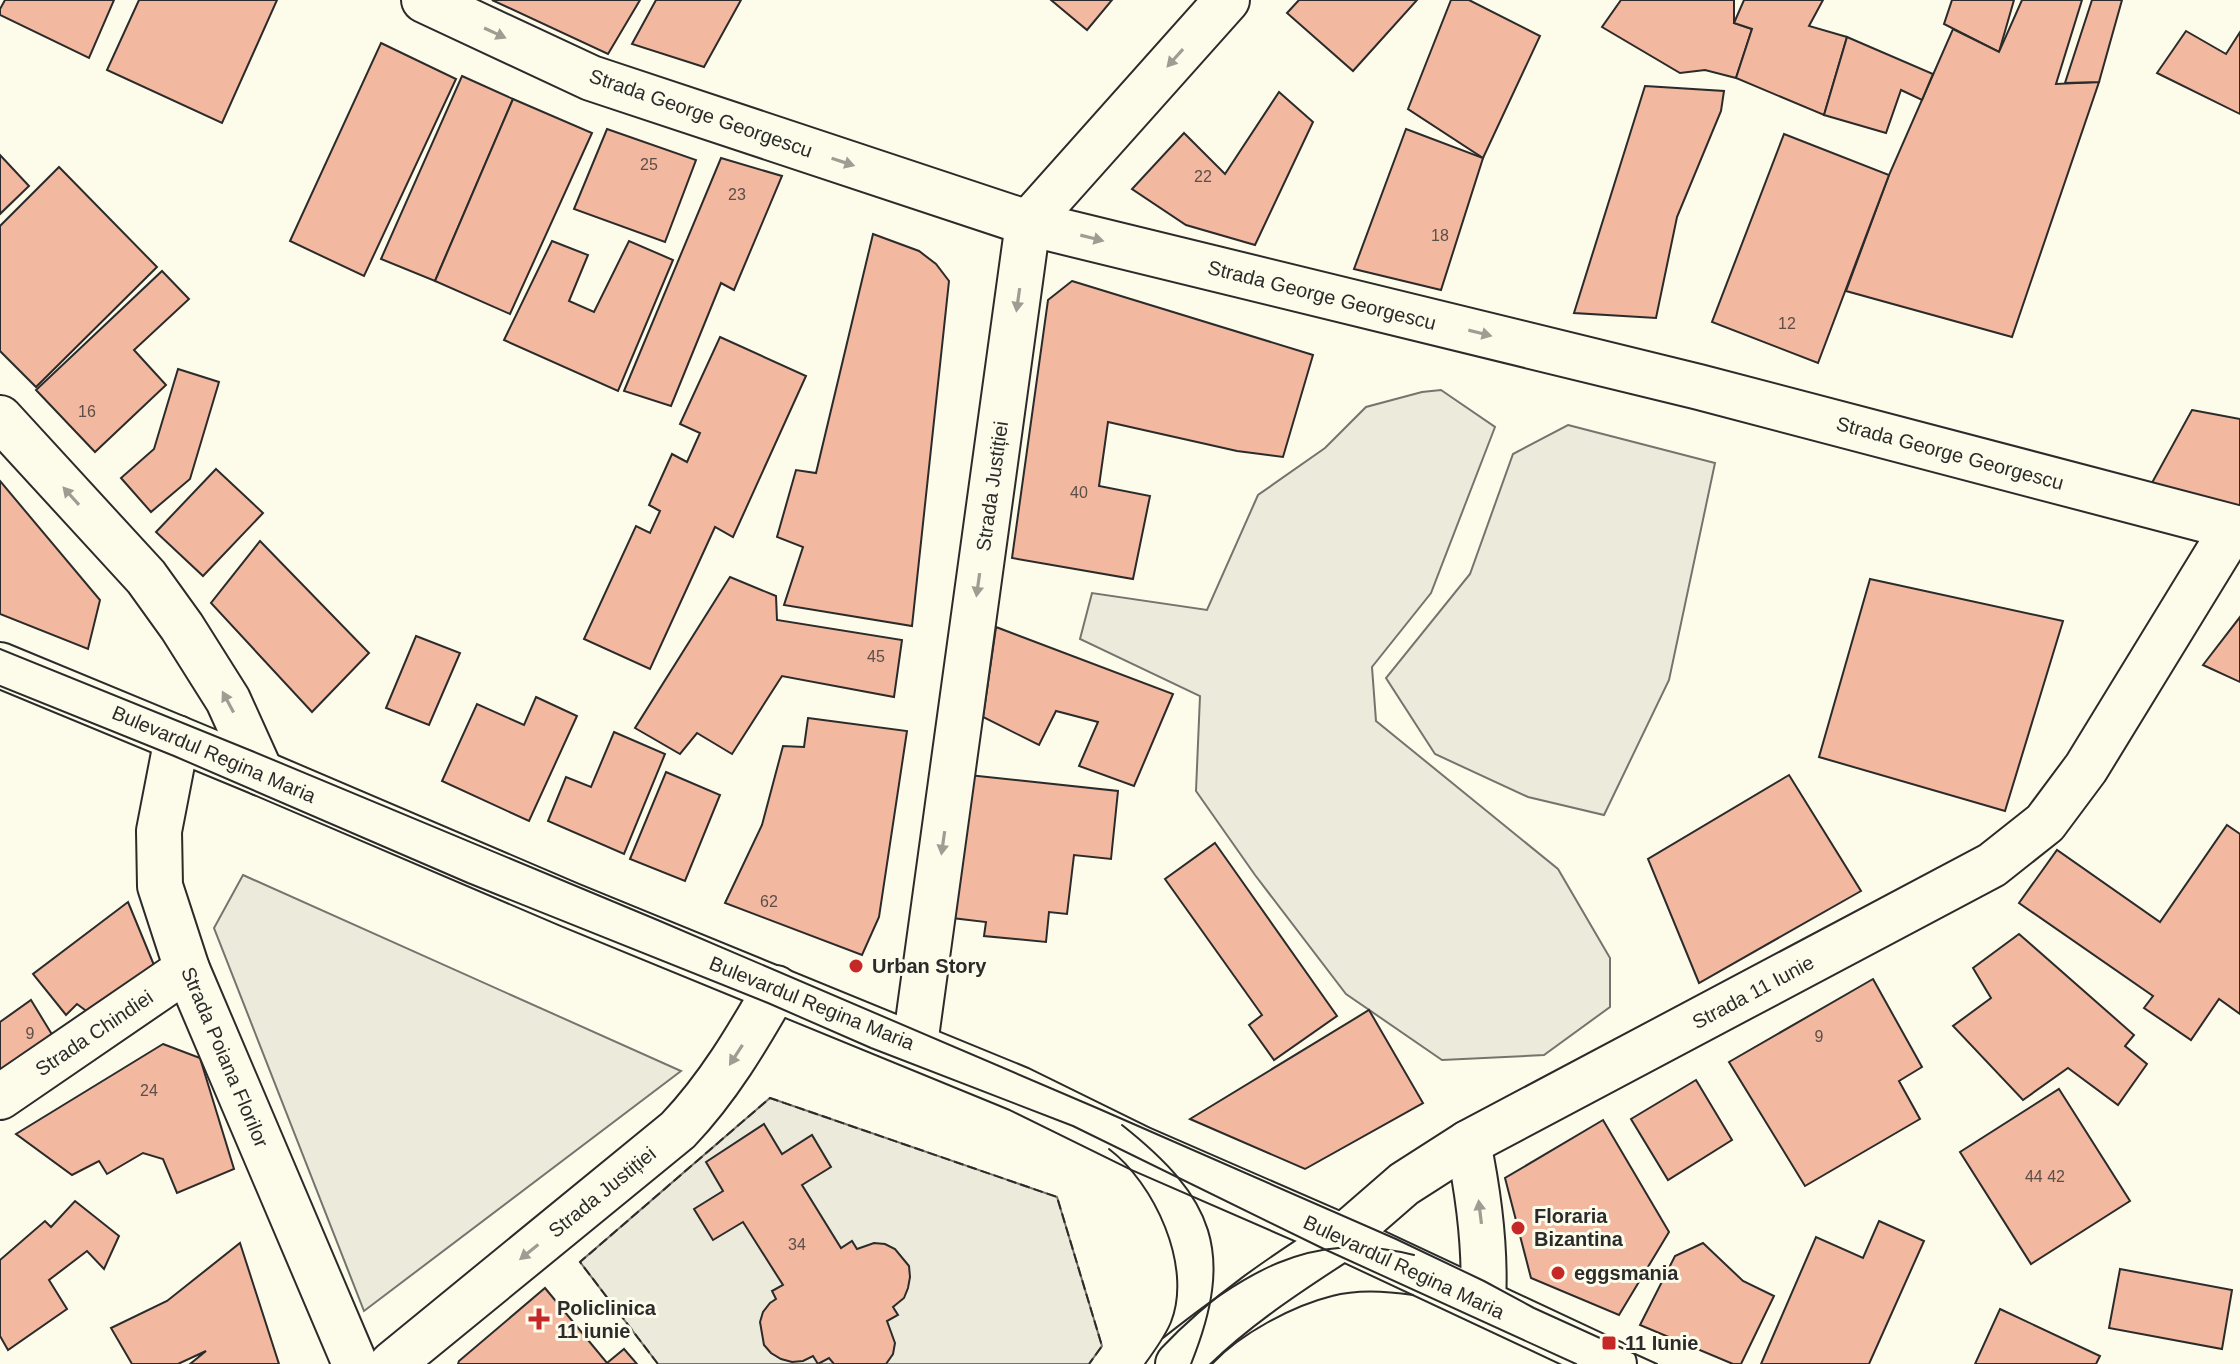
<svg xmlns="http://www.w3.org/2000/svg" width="2240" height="1364" font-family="Arial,sans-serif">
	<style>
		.green { fill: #ecebdb; stroke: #74746e; stroke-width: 2 }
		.building { fill: #f2b8a0; stroke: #2b2b2b; stroke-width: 2 }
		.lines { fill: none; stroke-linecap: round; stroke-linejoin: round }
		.street-casing { stroke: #2b2b2b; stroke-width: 48 }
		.secondary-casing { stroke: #2b2b2b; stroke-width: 48 }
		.primary-casing { stroke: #2b2b2b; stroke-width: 48 }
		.street { stroke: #fdfbea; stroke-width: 44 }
		.secondary { stroke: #fdfbea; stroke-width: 44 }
		.primary { stroke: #fdfbea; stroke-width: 44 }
		.tram { stroke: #2b2b2b; stroke-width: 2 }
		.fence { stroke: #2b2b2b; stroke-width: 2; stroke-dasharray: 10 4; stroke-linecap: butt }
		.oneway { fill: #9e9d94 }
		.poi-dot { fill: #c62828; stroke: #fdfbea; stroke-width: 3 }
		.labels { text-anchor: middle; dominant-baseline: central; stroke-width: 6; stroke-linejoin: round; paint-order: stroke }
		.number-label { font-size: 16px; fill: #5d4e48 }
		.street-label { font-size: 20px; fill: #2b2b2b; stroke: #fdfbea }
		.poi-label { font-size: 20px; font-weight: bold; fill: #2b2b2b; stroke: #fdfbea; text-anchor: start }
	</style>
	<rect width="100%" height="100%" fill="#fdfbea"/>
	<g class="green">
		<polygon points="1441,390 1495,427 1431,593 1372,667 1376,721 1558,869 1610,958 1610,1007 1544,1055 1442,1060 1346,994 1255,875 1196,791 1200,696 1080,639 1092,593 1207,610 1258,495 1325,448 1366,407 1422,392"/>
		<polygon points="1568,425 1715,463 1669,680 1604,815 1528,797 1435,754 1386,678 1470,574 1513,454"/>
		<polygon points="243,875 681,1071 364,1311 214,928"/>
		<polygon points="770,1098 1057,1197 1102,1346 1089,1364 658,1364 580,1262"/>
	</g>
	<g class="building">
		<polygon points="5,0 114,0 89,58 0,15 0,9"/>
		<polygon points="139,0 277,0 222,123 107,70"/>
		<polygon points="492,0 640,0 608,54"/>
		<polygon points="656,0 741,0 704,67 632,44"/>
		<polygon points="1051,0 1112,0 1087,30"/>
		<polygon points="1299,0 1417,0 1353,71 1287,13"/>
		<polygon points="1451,0 1469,0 1540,36 1483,158 1408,109"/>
		<polygon points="1621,0 1734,0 1734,23 1752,29 1736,78 1705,70 1680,73 1602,27"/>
		<polygon points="1744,0 1823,0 1809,26 1847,37 1824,115 1736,78 1752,29 1734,23"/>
		<polygon points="1952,0 2014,0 1999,52 1944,24"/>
		<polygon points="2022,0 2082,0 2056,84 2099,82 2012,337 1846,291 1889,175 1953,29 1999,52"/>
		<polygon points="2092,0 2122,0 2099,82 2065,83"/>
		<polygon points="2186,31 2226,54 2240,32 2240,114 2157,73"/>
		<polygon points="1847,37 1933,74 1922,100 1901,90 1886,133 1824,115"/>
		<polygon points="381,43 456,79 364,276 290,241"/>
		<polygon points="462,76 513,99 435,281 381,259"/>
		<polygon points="1645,86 1724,91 1721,111 1677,217 1656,318 1574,313"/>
		<polygon points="1279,92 1313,122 1255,245 1186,225 1132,189 1184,133 1225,174"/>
		<polygon points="513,99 592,133 510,314 435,281"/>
		<polygon points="607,129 696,160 665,242 574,209"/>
		<polygon points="1406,129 1483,158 1441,290 1354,269"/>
		<polygon points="1784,134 1889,175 1818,363 1712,322"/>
		<polygon points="0,155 29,186 0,214"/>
		<polygon points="721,158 782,176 734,290 721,283 671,406 624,391"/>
		<polygon points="59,167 157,267 36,387 0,351 0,226"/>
		<polygon points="873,234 919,251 936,264 949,281 912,626 784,605 803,547 777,537 796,470 816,473"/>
		<polygon points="552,241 588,255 569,301 594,312 629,241 673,260 618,391 504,340"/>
		<polygon points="162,271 189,299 134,350 166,385 95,452 36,390"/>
		<polygon points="1072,281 1313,355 1283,457 1237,451 1108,422 1099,486 1150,496 1133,579 1012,558 1048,300"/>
		<polygon points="720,337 806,376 733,537 715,527 650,669 584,639 636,526 650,533 660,511 649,505 672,454 687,462 700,433 680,424"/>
		<polygon points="178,369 219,382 190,479 151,512 121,478 154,449"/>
		<polygon points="2192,410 2240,419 2240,515 2148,490"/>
		<polygon points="216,469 263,513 203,576 156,532"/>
		<polygon points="0,481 100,600 88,649 0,614"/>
		<polygon points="260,541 369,653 312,712 211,603"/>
		<polygon points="730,577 776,596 777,620 902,640 894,697 782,676 732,754 697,733 680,754 635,728"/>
		<polygon points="1870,579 2063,621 2005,811 1819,757"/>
		<polygon points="2240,617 2240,682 2203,665"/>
		<polygon points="996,627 1173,694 1134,786 1079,766 1098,722 1056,711 1039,745 983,717"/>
		<polygon points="416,636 460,653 429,725 386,708"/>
		<polygon points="536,697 577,716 529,821 442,781 477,704 524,725"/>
		<polygon points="808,718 907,731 879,917 862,955 725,903 762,825 783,746 804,747"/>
		<polygon points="614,732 665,754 624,854 548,821 566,777 591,787"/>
		<polygon points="666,772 720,795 685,881 630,859"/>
		<polygon points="959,774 1118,791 1111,859 1074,855 1067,914 1049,912 1046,942 984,936 986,922 944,917"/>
		<polygon points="1789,775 1861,891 1699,983 1648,859"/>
		<polygon points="2227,825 2240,834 2240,1014 2219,999 2191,1040 2144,1008 2153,996 2019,903 2057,850 2160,922"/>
		<polygon points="1215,843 1337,1016 1274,1060 1249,1025 1262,1015 1165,879"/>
		<polygon points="128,902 156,970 93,1016 77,1004 66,1015 33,974"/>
		<polygon points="2019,934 2134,1035 2125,1046 2147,1064 2118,1105 2068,1068 2023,1100 1953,1026 1991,998 1973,968"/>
		<polygon points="1873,979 1922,1067 1899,1081 1920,1119 1805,1186 1729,1062"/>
		<polygon points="31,1000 59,1046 0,1088 0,1022"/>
		<polygon points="1369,1010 1423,1103 1305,1169 1190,1119"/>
		<polygon points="163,1044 200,1058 234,1169 177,1193 163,1159 143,1153 107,1174 99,1161 72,1175 16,1134"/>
		<polygon points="1696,1080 1732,1140 1668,1180 1631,1119"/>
		<polygon points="2059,1089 2130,1201 2031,1264 1960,1152"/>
		<polygon points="1603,1120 1669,1232 1619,1315 1531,1278 1505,1178"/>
		<polygon points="764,1124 782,1154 812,1135 831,1167 802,1185 841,1248 852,1241 857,1249 874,1243 885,1244 895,1249 909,1266 910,1277 908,1288 904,1298 893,1307 898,1315 887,1321 895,1343 893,1354 886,1364 834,1364 829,1358 818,1364 813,1356 803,1361 792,1362 781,1359 771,1353 764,1345 760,1322 763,1312 770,1303 776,1299 772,1291 783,1285 743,1222 713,1240 694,1209 723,1191 706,1162"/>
		<polygon points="75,1201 119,1236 104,1269 87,1251 49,1280 67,1309 8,1350 0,1336 0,1260 45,1221 51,1227"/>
		<polygon points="1879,1221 1924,1241 1869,1364 1761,1364 1816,1237 1863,1258"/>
		<polygon points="240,1243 279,1364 190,1364 206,1351 178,1364 132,1364 111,1328 167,1301"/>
		<polygon points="1703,1243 1743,1281 1774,1296 1741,1364 1733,1364 1640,1325 1675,1256"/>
		<polygon points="2120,1269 2232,1290 2222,1349 2109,1328"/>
		<polygon points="545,1288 607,1363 624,1349 637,1364 458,1364 459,1361"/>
		<polygon points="2000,1309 2100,1356 2096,1364 1975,1364"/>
	</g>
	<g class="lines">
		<g class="street-casing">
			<g id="street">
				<polyline points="424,0 591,78 1028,223 1699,387 2240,529"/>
				<polyline points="0,418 146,577 182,627 228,700 261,773"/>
				<polyline points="177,738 159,831 160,886 187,969 355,1364"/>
				<polyline points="915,1044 1028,223 1227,0"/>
				<polyline points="0,1097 187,969"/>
				<polyline points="1343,1237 1404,1184 1468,1143 1992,865 2045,823 2086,768 2233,528"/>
				<path d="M392,1364l286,-234c40,-42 69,-91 98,-142"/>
			</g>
		</g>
		<g class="secondary-casing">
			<path id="secondary" d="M1178,1364c48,-51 106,-89 165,-127"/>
		</g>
		<g class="primary-casing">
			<g id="primary">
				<polyline points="0,665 261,773 570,905 1019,1089 1141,1149 1343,1237 1614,1364"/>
				<path d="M1468,1143c11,53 18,105 15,159"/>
			</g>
		</g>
		<use href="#street" class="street"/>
		<use href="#secondary" class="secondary"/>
		<use href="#primary" class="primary"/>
		<g class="tram">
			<polyline points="0,649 252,751 660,921 1097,1108 1396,1239 1484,1281 1534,1308 1657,1364"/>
			<polyline points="0,686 174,756 468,883 768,1003 871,1048 1073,1126 1324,1249 1576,1364"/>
			<path d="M1122,1125c92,73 114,127 69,239"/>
			<path d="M1109,1149c45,34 84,117 62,173 -6,15 -17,29 -26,42"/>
			<path d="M1163,1338c80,-63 144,-110 251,-83"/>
			<path d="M1212,1364c28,-30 80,-58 120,-68 25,-7 55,-5 81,-1"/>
		</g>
		<polyline class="fence" points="658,1364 580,1262 770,1098 1057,1197 1102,1346 1089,1364"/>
	</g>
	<defs><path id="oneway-solid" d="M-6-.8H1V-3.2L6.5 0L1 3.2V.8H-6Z" transform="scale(2)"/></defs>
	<g class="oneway">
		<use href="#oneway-solid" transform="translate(495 33) rotate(25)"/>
		<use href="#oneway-solid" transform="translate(1175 58) rotate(132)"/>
		<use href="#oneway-solid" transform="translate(843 162) rotate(18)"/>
		<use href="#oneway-solid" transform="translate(1092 238) rotate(14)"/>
		<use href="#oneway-solid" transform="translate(1018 300) rotate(98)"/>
		<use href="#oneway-solid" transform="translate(1480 333) rotate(14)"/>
		<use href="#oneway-solid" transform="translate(71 496) rotate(-132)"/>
		<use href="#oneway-solid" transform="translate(978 585) rotate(98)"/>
		<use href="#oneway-solid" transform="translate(228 702) rotate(-118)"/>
		<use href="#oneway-solid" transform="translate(943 843) rotate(98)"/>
		<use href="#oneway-solid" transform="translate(736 1055) rotate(123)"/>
		<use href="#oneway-solid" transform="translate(1480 1212) rotate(-97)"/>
		<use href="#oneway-solid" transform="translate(529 1252) rotate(141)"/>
	</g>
	<g class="poi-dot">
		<circle cx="856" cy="966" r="8"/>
		<circle cx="1518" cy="1228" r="8"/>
		<circle cx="1558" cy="1273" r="8"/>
		<path d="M535 1307h8v8h8v8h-8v8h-8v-8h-8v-8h8z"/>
		<rect x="1601" y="1335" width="16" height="16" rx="4"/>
	</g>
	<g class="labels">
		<g class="number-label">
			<text x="649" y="164">25</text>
			<text x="1203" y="176">22</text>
			<text x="737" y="194">23</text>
			<text x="1440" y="235">18</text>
			<text x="1787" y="323">12</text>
			<text x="87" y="411">16</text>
			<text x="1079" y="492">40</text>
			<text x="876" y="656">45</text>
			<text x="769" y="901">62</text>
			<text x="30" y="1033">9</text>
			<text x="1819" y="1036">9</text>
			<text x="149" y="1090">24</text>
			<text x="2045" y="1176">44 42</text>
			<text x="797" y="1244">34</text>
		</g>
		<g class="street-label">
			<text transform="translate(701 113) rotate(19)">Strada George Georgescu</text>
			<text transform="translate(1322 295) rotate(14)">Strada George Georgescu</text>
			<text transform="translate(1950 453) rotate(15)">Strada George Georgescu</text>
			<text transform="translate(992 486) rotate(-82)">Strada Justiției</text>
			<text transform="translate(214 754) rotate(23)">Bulevardul Regina Maria</text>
			<text transform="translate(1753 992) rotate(-28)">Strada 11 Iunie</text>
			<text transform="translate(812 1003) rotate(22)">Bulevardul Regina Maria</text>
			<text transform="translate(94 1033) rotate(-34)">Strada Chindiei</text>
			<text transform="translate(225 1057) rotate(67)">Strada Poiana Florilor</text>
			<text transform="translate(602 1192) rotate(-39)">Strada Justiției</text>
			<text transform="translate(1404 1267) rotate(25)">Bulevardul Regina Maria</text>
		</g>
		<g class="poi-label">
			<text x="872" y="966">Urban Story</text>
			<text x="1534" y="1216">Floraria<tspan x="1534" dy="23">Bizantina</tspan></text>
			<text x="1574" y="1273">eggsmania</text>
			<text x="557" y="1308">Policlinica<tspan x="557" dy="23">11 iunie</tspan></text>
			<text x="1625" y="1343">11 Iunie</text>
		</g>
	</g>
</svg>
